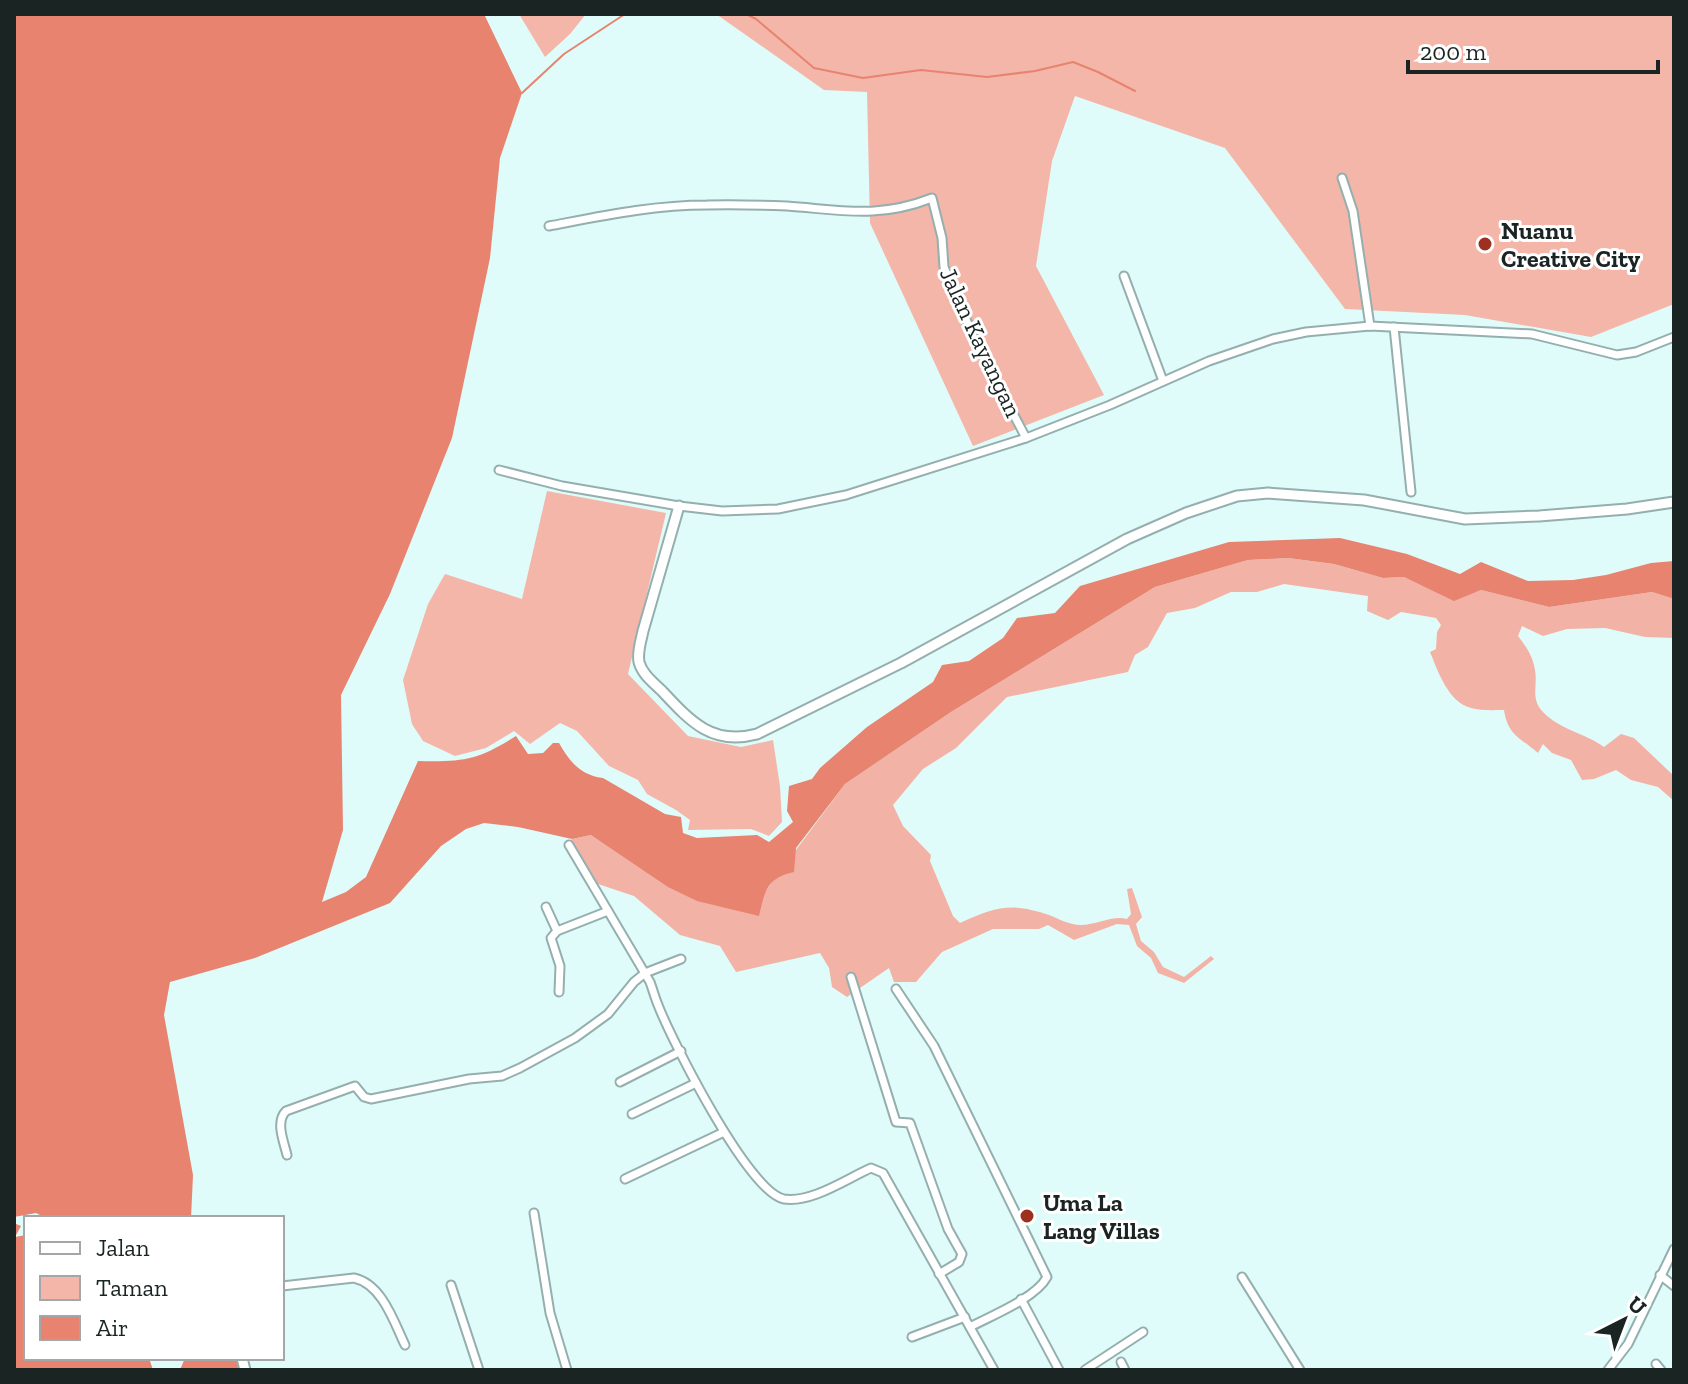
<svg xmlns="http://www.w3.org/2000/svg" width="1688" height="1384" font-family="'Zilla Slab',serif">
	<style>
		.green { fill: #f4b6a9 }
		.forest { fill: #f2b3a6 }
		.water { fill: #e7836f }
		.lines { fill: none; stroke-linecap: round; stroke-linejoin: round }
		.stream { stroke: #e7836f; stroke-width: 2 }
		.minor-casing { stroke: #94afae; stroke-width: 11 }
		.tertiary-casing { stroke: #94afae; stroke-width: 13 }
		.minor { stroke: #fff; stroke-width: 7 }
		.tertiary { stroke: #fff; stroke-width: 9 }
		.poi-dot { fill: #9b311e; stroke: #fff; stroke-width: 3 }
		.labels { text-anchor: middle; dominant-baseline: central; stroke-width: 6; stroke-linejoin: round; paint-order: stroke }
		.poi-label { font-size: 24px; font-weight: bold; fill: #192423; stroke: #fff; text-anchor: start }
		.street-label { font-size: 24px; fill: #192423; stroke: #fff }
	</style>
	<rect width="100%" height="100%" fill="#dffcfa"/>
	<g class="green">
		<polygon points="519,14 586,14 570,34 545,57"/>
		<polygon points="716,14 1674,14 1674,304 1591,337 1465,315 1345,309 1225,148 1075,96 1052,161 1036,266 1104,395 973,446 870,223 867,92 824,90"/>
		<polygon points="547,491 666,513 628,674 688,736 741,747 773,740 780,786 782,822 769,836 751,829 688,830 690,820 676,810 647,794 638,780 609,766 577,731 560,723 530,744 514,731 486,748 455,756 423,741 412,724 403,680 428,604 445,574 522,599"/>
	</g>
	<path class="forest" d="M1288,558l46,6 49,14 21,-1 50,23 27,-10 68,17 103,-15 22,7v39l-29,-1 -40,-9 -38,1 -24,7 -21,-10 -4,10c8,10 15,21 17,34 3,15 -5,29 8,42 17,18 42,21 61,35l17,-13 13,4 40,38v25l-16,-14 -27,-7 -15,-10 -22,9 -12,1 -11,-20 -19,-7 -9,-9 -5,9c-18,-16 -30,-17 -34,-43 -10,0 -23,1 -33,-2 -23,-6 -33,-37 -41,-56l6,-3 1,-17 4,-7 -5,-7 -35,-6 -13,8 -21,-9 1,-15 -84,-12 -27,8h-26l-36,16 -28,5 -19,34 -13,8 -7,17 -121,25 -51,51 -33,21 -30,36 10,21 28,29 -1,6 23,55 7,7c35,-16 52,-21 89,-8 10,4 19,9 30,10 16,1 33,-10 48,-6l4,-5 -4,-25 5,-1 10,29 -6,7 5,17 13,11 9,15 21,10 27,-21 3,3 -30,24 -26,-10 -7,-15 -14,-12 -8,-21 -12,-1 -43,16 -26,-15 -9,4h-46l-51,23 -26,30h-22l-5,-14 -42,29 -15,-10 -3,-19 -9,-15 -84,19 -16,-26 -40,-11 -46,-39 -51,-17 -18,-34 7,-6 19,-4 26,16 147,42 81,-109 106,-72 204,-125 93,-27z"/>
	<g class="water">
		<path d="M14,14h470l38,79 -22,65 -10,100 -38,180 -62,156 -49,101 2,135 -21,72 24,-10 20,-15 52,-116c46,1 60,-1 98,-25l12,18 15,-1 10,-10h6c11,19 21,32 44,35l62,36 16,3 2,16 14,5 60,-3 12,7 24,-20 -6,-11 2,-25 23,-7 8,-11 47,-41 66,-45 9,-17 27,-4 34,-23 14,-20 38,-5 25,-27 149,-44 111,-4 67,16 53,20 21,-12 47,19 45,-1 33,-5 45,-12 23,-2v38l-22,-7 -103,15 -68,-17 -27,11 -50,-24 -21,1 -49,-14 -46,-6 -40,2 -93,27 -204,125 -106,72 -49,64 -2,24c-27,6 -29,18 -35,44l-62,-15 -29,-14 -77,-52 -19,4 -54,-12 -34,-4 -18,6 -25,17 -51,57 -135,55 -85,24 -6,33 29,160 -2,43h-145l-10,-5 -22,4z"/>
		<polygon points="14,1223 21,1226 15,1237 26,1235 26,1358 149,1358 153,1370 14,1370"/>
		<polygon points="185,1358 236,1358 240,1361 241,1370 180,1370"/>
	</g>
	<g class="lines">
		<g class="stream">
			<polyline points="746,14 756,19 814,68 863,78 921,70 987,77 1035,71 1073,62 1098,72 1135,91"/>
			<polyline points="522,93 564,54 625,14"/>
		</g>
		<g class="minor-casing">
			<g id="minor">
				<polyline points="1342,178 1353,211 1370,326"/>
				<path d="M549,226c53,-10 104,-21 158,-21 27,-1 54,0 80,1 55,4 91,13 145,-8l10,40 2,29 32,76 50,95"/>
				<polyline points="1124,276 1163,381"/>
				<polyline points="1394,327 1411,492"/>
				<polyline points="499,470 562,486 679,506 722,511 778,509 846,495 1026,438 1110,405 1209,361 1273,339 1306,332 1370,326 1532,334 1617,355 1636,352 1674,337"/>
				<path d="M569,845l81,137c3,8 5,16 8,23 14,36 91,188 126,194 28,4 62,-20 87,-31l12,5 111,197"/>
				<polyline points="546,907 557,931"/>
				<polyline points="851,977 896,1122 910,1123 948,1229 962,1254 959,1262 939,1274"/>
				<path d="M896,989l38,57 113,231c-11,21 -56,39 -77,50"/>
				<polyline points="559,992 560,966 551,938 557,931 608,911"/>
				<polyline points="620,1082 681,1051"/>
				<polyline points="632,1114 696,1083"/>
				<path d="M287,1155c-3,-13 -12,-33 -1,-44l69,-25 9,11 7,2 98,-20 33,-3 18,-8 55,-30 33,-24 26,-32 11,-9 36,-14"/>
				<polyline points="625,1179 724,1132"/>
				<polyline points="534,1213 550,1313 567,1370"/>
				<polyline points="1660,1275 1674,1286"/>
				<polyline points="1242,1277 1300,1370"/>
				<polyline points="451,1285 479,1370"/>
				<path d="M282,1286l72,-8c28,6 40,44 51,67"/>
				<polyline points="1021,1299 1059,1370"/>
				<polyline points="912,1337 965,1317"/>
				<polyline points="1121,1362 1125,1370"/>
				<polyline points="1656,1364 1661,1370"/>
				<polyline points="1085,1370 1143,1332"/>
				<polyline points="1608,1370 1628,1344 1674,1249"/>
			</g>
		</g>
		<g class="tertiary-casing">
			<g id="tertiary">
				<path d="M679,506l-36,125c-2,10 -6,21 -4,31 3,12 14,20 23,29 28,30 50,55 95,43l144,-71 226,-124 59,-26 51,-17 31,-3 96,7 101,19 74,-3 88,-7 47,-7"/>
				<polyline points="242,1358 245,1370"/>
			</g>
		</g>
		<use href="#minor" class="minor"/>
		<use href="#tertiary" class="tertiary"/>
	</g>
	<g class="poi-dot">
		<circle cx="1485" cy="244" r="8"/>
		<circle cx="1027" cy="1216" r="8"/>
	</g>
	<g class="labels">
		<g class="poi-label">
			<text x="1501" y="230">Nuanu<tspan x="1501" dy="28">Creative City</tspan></text>
			<text x="1043" y="1202">Uma La<tspan x="1043" dy="28">Lang Villas</tspan></text>
		</g>
		<g class="street-label">
			<text transform="translate(981 342) rotate(65)">Jalan Kayangan</text>
		</g>
	</g>
	<rect width="1688" height="1384" fill="none" stroke="#192423" stroke-width="32"/>
	<rect x="24" y="1216" width="260" height="144" fill="#ffffff" stroke="#a3a7a7" stroke-width="2"/>
	<rect x="40" y="1242" width="40" height="12" fill="#ffffff" stroke="#a3a7a7" stroke-width="2"/>
	<text x="96" y="1256" font-size="24" fill="#192423">Jalan</text>
	<rect x="40" y="1276" width="40" height="24" fill="#f4b6a9" stroke="#a3a7a7" stroke-width="2"/>
	<text x="96" y="1296" font-size="24" fill="#192423">Taman</text>
	<rect x="40" y="1316" width="40" height="24" fill="#e7836f" stroke="#a3a7a7" stroke-width="2"/>
	<text x="96" y="1336" font-size="24" fill="#192423">Air</text>
	<g transform="translate(1624 1320) rotate(42)" stroke="#ffffff" stroke-width="6" paint-order="stroke">
	<path d="M0-6L14 30L0 20L-14 30Z" fill="#192423"/>
	<text y="-12" font-size="22" font-weight="bold" text-anchor="middle" fill="#192423">U</text>
	</g>
	<path d="M1408 60v12h250v-12" fill="none" stroke="#192423" stroke-width="4"/>
	<text x="1420" y="60" font-size="24" fill="#192423" stroke="#ffffff" stroke-width="6" paint-order="stroke">200 m</text>
</svg>
